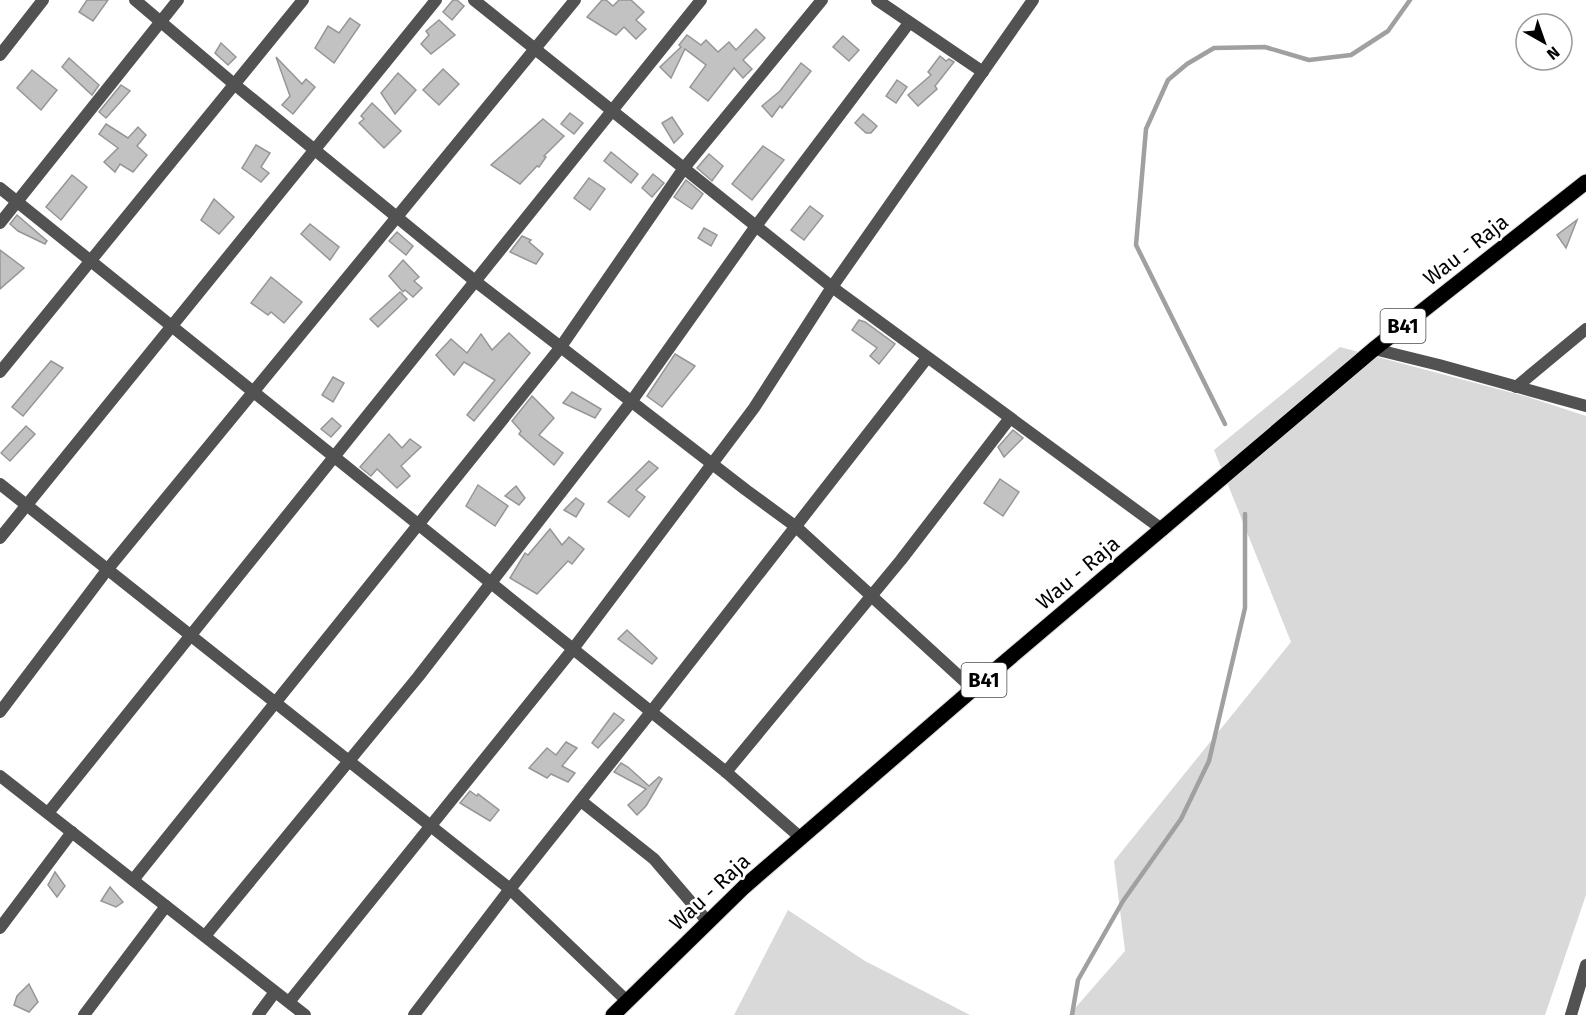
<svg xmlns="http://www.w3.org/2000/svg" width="1586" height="1015" font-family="'Fira Sans',sans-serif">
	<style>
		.green { fill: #d9d9d9 }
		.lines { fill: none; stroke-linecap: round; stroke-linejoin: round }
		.stream { stroke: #a0a0a0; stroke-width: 4.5 }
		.building { fill: #c2c2c2; stroke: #969696; stroke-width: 1.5 }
		.primary-casing { stroke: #dbdbdb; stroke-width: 17 }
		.street { stroke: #525252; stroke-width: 12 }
		.primary { stroke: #000; stroke-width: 15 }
		.labels { text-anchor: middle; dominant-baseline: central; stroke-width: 5; stroke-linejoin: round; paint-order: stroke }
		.shield { fill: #fff; stroke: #4c4c4c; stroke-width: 1.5 }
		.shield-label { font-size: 20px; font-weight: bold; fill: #000 }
		.street-label { font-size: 21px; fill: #000; stroke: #fff }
	</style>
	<rect width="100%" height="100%" fill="#fff"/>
	<g class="green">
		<polygon points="1340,347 1528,397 1586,416 1586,895 1545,1015 1069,1015 1125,951 1114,861 1291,642 1214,450"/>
		<polygon points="788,910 865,961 970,1015 734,1015"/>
	</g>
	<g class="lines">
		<g class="stream">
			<polyline points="1225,424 1136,245 1146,129 1168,80 1187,64 1214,48 1265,47 1309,60 1351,55 1388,31 1410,0"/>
			<polyline points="1072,1015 1078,980 1123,901 1181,819 1209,761 1245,608 1245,514"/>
		</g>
	</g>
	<g class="building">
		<polygon points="87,0 108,0 93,21 79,12"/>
		<polygon points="453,0 457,0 464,6 452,20 443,12"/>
		<polygon points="602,0 606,0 613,6 619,0 631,0 644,12 636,20 646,29 636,39 624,27 616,35 587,17"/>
		<polygon points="350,18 360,25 334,63 315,48 328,26 339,33"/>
		<polygon points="439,20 455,35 431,54 421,44 429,35 426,31"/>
		<polygon points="756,29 765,38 743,60 752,69 743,78 734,68 708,101 690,87 706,65 685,49 671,78 660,67 681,47 679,45 687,35 701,45 706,40 718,52 729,42 736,50"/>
		<polygon points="843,36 859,50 849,61 833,47"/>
		<polygon points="221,43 236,57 228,65 215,53"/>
		<polygon points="940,56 946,61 949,59 954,62 935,86 937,89 918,106 908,95 931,75 928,72"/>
		<polygon points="276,57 302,84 306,79 315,87 293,114 282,105 290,96"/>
		<polygon points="69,58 99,85 92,95 62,67"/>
		<polygon points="801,63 811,71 782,108 780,106 772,117 762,106 780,91"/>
		<polygon points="443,69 459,84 439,105 423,90"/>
		<polygon points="32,70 57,90 41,110 17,88"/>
		<polygon points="398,73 416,90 395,114 381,93"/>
		<polygon points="897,80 907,87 896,103 886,96"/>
		<polygon points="121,85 130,91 106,118 99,112"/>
		<polygon points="372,103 401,131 384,148 359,123 364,119 361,116"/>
		<polygon points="570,113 583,123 574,134 561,124"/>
		<polygon points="863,114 877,126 871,133 866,133 855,123"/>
		<polygon points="672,117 683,134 674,143 662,123"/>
		<polygon points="543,119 564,136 544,156 546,157 539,167 537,166 520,184 491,165"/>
		<polygon points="106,124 128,138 138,127 146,135 137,146 147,155 133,172 120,164 115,172 104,162 118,148 99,134"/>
		<polygon points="256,145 270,153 261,167 269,173 261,182 242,168"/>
		<polygon points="763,146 784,160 752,200 732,184"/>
		<polygon points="611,152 638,174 631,183 604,161"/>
		<polygon points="709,154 723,166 712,181 697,168"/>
		<polygon points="653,174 664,183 652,197 642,188"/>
		<polygon points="72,175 87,187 61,220 46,207"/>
		<polygon points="589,178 605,189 590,210 574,198"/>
		<polygon points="686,180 703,194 692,209 674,197"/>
		<polygon points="214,199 234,217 219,234 201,220"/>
		<polygon points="810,206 823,216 804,240 791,230"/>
		<polygon points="17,215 47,241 45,244 18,231 10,224"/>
		<polygon points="1577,220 1566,248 1557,235"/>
		<polygon points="310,224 339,247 330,260 301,234"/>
		<polygon points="704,228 717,235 711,246 698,238"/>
		<polygon points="397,232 413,246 406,255 389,241"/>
		<polygon points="522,236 531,240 529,242 543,254 536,264 510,252"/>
		<polygon points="0,250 24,268 0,289"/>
		<polygon points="403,260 419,277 414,281 422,288 413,297 405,290 403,292 389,276"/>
		<polygon points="271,277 302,302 284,323 271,312 268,315 251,303"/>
		<polygon points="400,292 407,299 378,327 370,319"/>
		<polygon points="859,320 865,322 895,344 879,364 870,356 877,348 852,330"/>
		<polygon points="509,333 530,353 474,421 467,415 495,380 464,362 454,375 436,355 451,339 467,353 481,334 492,350"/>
		<polygon points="675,354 695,366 662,407 647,396"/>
		<polygon points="51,361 63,368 23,416 12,407"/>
		<polygon points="333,377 344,383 333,402 322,395"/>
		<polygon points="572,392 601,409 595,418 563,403"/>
		<polygon points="532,396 554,418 539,435 563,453 554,465 519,434 521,431 512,421"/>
		<polygon points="332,418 341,426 331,437 321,429"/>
		<polygon points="26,426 35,434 10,461 1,453"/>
		<polygon points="1013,430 1023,438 1004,457 998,447"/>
		<polygon points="389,434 402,448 410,439 421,447 401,466 410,476 397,488 377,469 371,476 360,467"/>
		<polygon points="649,461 658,468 636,490 645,497 629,517 608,502"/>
		<polygon points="1000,479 1019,492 1003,516 984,503"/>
		<polygon points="478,485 508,506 495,526 466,506"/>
		<polygon points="516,486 525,498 519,505 505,496"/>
		<polygon points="576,498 584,504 576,517 564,510"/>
		<polygon points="550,529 562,545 569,537 584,549 572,564 568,561 537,594 510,578 525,553 528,555"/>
		<polygon points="627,630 657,658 652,664 618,639"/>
		<polygon points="614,713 624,720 598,748 592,743"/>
		<polygon points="566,742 577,748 562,766 575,773 568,782 551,774 547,778 529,768 547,748 556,755"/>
		<polygon points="621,763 628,767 649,786 659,777 662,779 646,806 637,815 628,805 646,789 614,772"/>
		<polygon points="470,791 477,796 478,794 499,810 490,821 460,803"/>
		<polygon points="55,872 65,886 57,897 48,885"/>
		<polygon points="110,887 123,902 116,907 101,901"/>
		<polygon points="29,984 38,1002 29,1012 14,1005 17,996"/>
	</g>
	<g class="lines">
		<g class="primary-casing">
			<polyline id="primary" points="613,1015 744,887 973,689 1374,349 1586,182"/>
		</g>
		<g class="street">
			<polyline points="135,0 234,84 475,281 746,490 795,526 973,689"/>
			<polyline points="474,0 832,287 1163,530"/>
			<polyline points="877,0 983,72"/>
			<polyline points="0,55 43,0"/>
			<polyline points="0,188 726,772 801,838"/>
			<polyline points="0,223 178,0"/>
			<polyline points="1374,349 1439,365 1586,406"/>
			<polyline points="0,372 303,0"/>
			<polyline points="1516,387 1586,329"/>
			<polyline points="0,484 510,889 627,1001"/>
			<polyline points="0,538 436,0"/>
			<polyline points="0,712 107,570 575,0"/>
			<polyline points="726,772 901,560 1010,418"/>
			<polyline points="0,776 305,1015"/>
			<polyline points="581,801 654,859 708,922"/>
			<polyline points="48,813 701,0"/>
			<polyline points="133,880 560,348 684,168 822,0"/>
			<polyline points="0,928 72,832"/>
			<polyline points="205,936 418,677 631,402 756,226 909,23"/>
			<polyline points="289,1002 573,649 754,408 832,287 1033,0"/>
			<polyline points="84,1015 166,906"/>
			<polyline points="258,1015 275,992"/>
			<polyline points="414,1015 510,889 651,712 927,358"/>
			<polyline points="1571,1015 1586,965"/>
		</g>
		<use href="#primary" class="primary"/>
	</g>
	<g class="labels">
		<g class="shield">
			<rect x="1380.5" y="309" width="45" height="34" rx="4.5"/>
			<rect x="961.5" y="663" width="45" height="34" rx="4.5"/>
		</g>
		<g class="shield-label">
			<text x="1403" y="326">B41</text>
			<text x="984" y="680">B41</text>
		</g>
		<g class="street-label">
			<text transform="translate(1466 250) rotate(-38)">Wau - Raja</text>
			<text transform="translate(1078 573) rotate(-40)">Wau - Raja</text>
			<text transform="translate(710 892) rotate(-43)">Wau - Raja</text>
		</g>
	</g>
	<g transform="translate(1544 42) rotate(140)"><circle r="28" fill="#ffffff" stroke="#999999" stroke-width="1.5"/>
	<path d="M0-4.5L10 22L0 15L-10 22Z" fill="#000000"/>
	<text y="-9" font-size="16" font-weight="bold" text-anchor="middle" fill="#000000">N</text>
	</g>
</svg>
